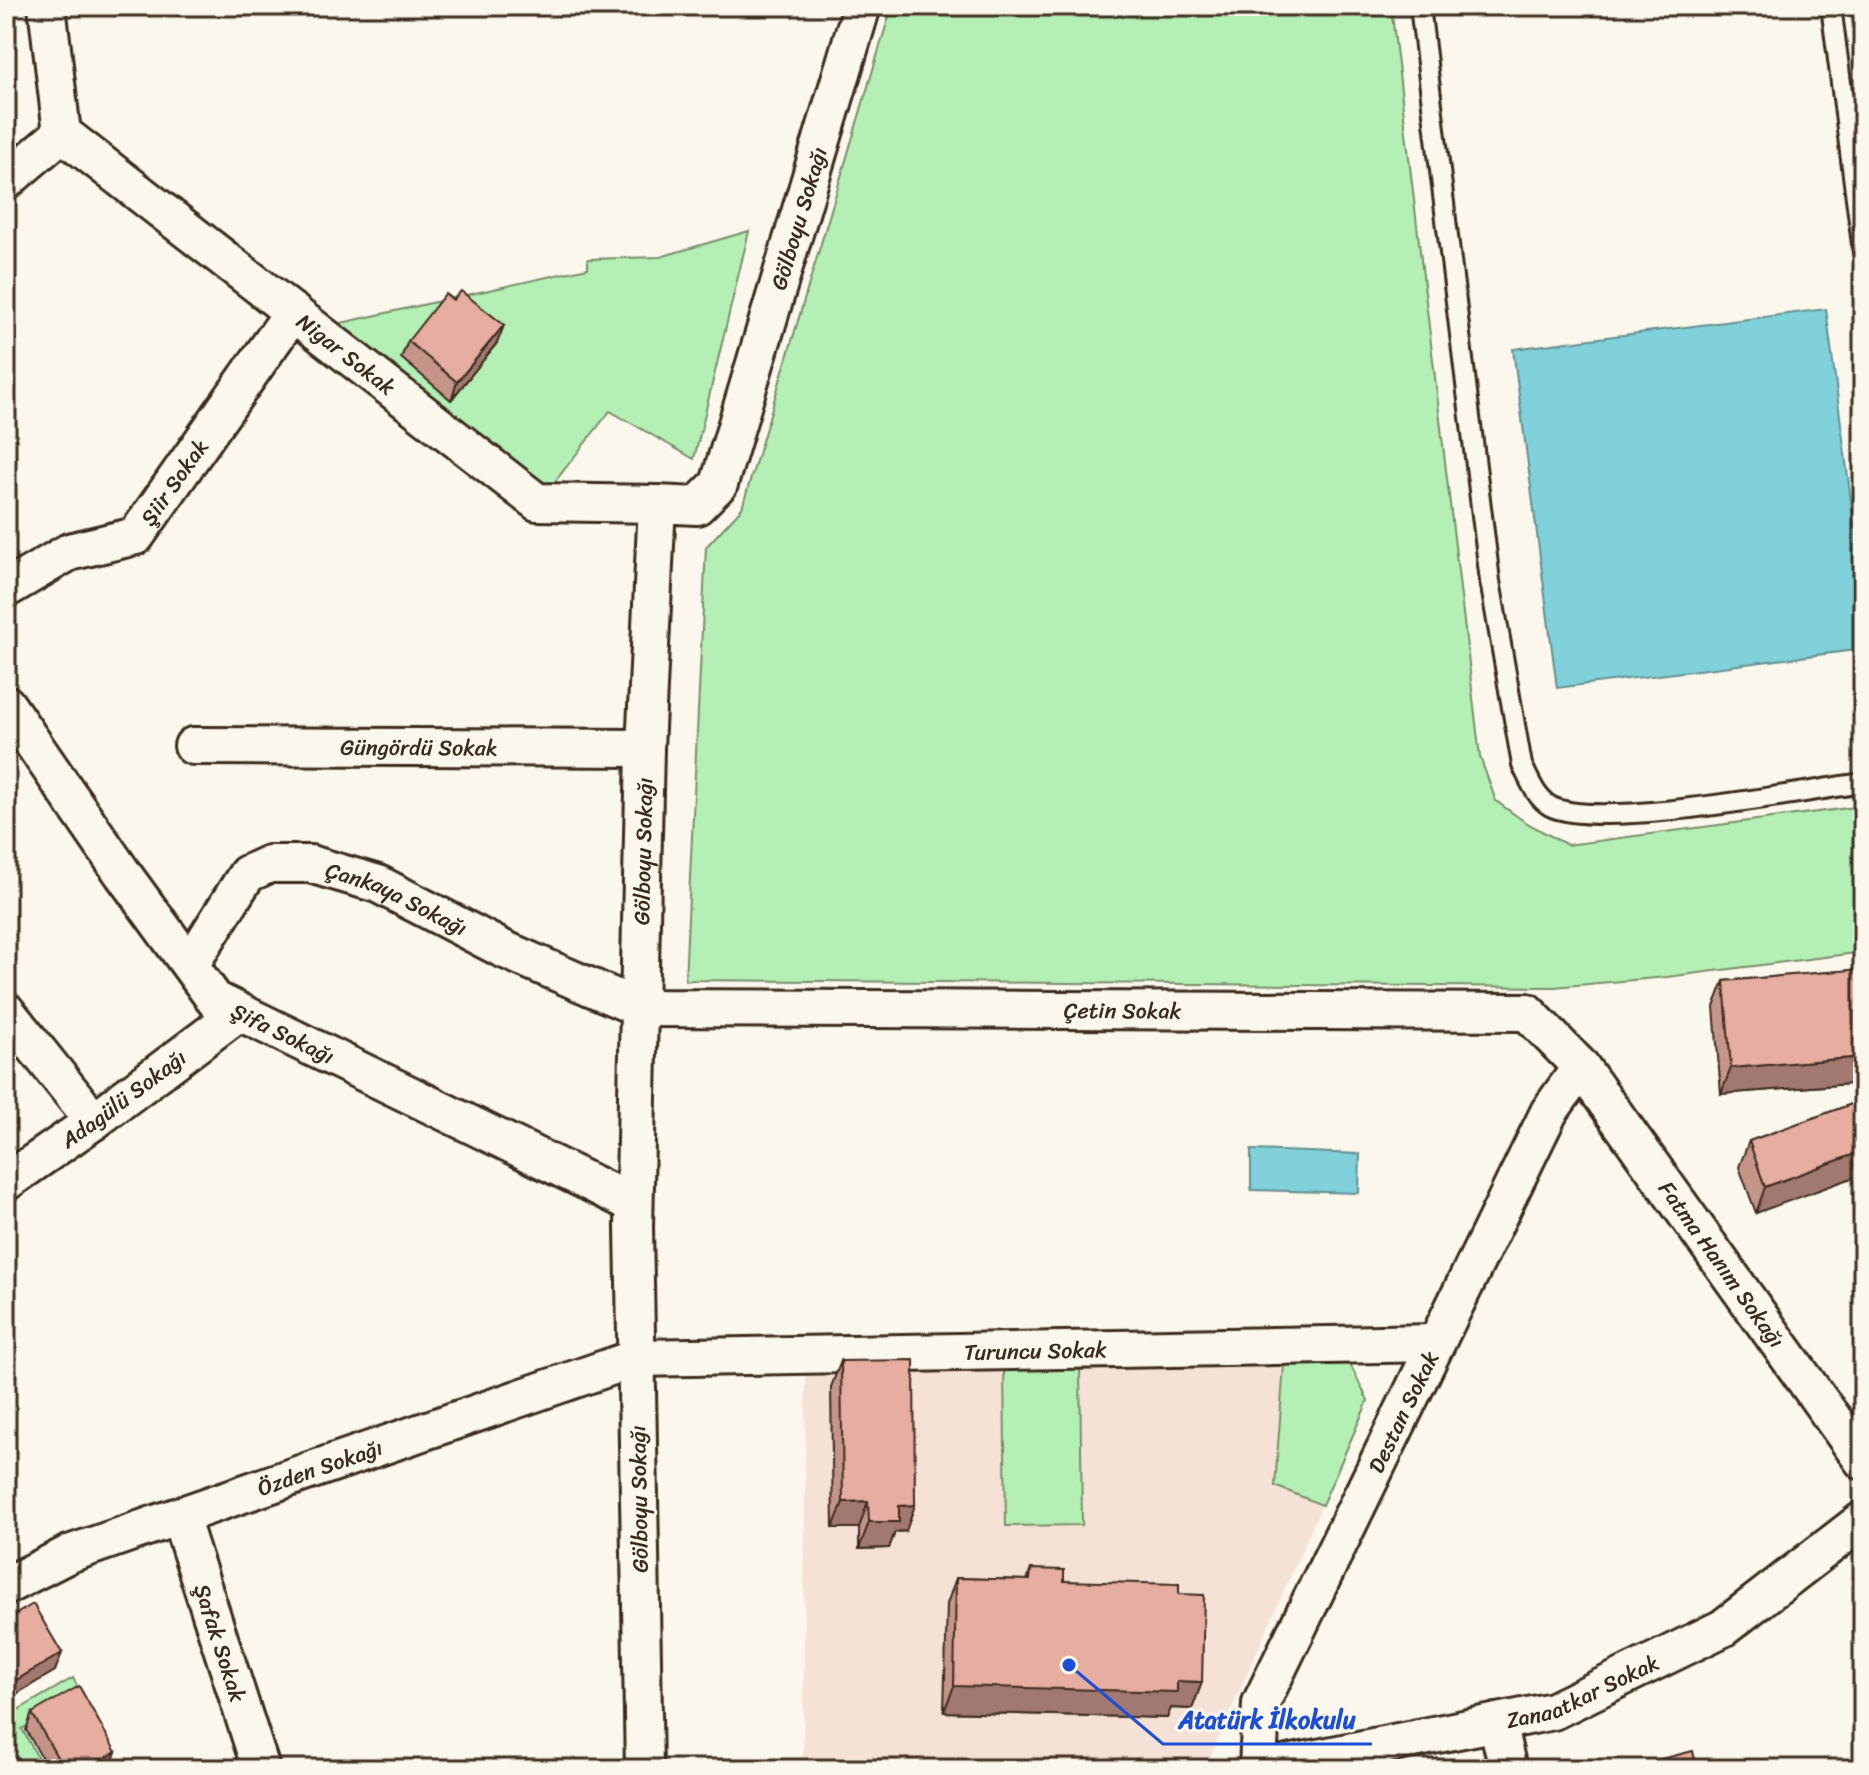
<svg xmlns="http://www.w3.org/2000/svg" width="1869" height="1775" font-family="Sriracha,sans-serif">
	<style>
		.built { fill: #f5e1d5 }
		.green { fill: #b4f0b5; stroke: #788d6a; stroke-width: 2 }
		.water { fill: #80d1d9; stroke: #648e8e; stroke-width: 2 }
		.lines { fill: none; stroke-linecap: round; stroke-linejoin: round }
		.service-casing { stroke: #3b2a1e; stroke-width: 24 }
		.minor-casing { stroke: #3b2a1e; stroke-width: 42 }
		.service { stroke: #fbf7ec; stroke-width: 18 }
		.minor { stroke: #fbf7ec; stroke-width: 36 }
		.wall { fill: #c6958a; stroke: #3b2a1e; stroke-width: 2 }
		.shaded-wall { fill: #a17970; stroke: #3b2a1e; stroke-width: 2 }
		.building { fill: #e6ada0; stroke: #3b2a1e; stroke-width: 2 }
		.labels { text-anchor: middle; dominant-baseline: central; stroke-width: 6; stroke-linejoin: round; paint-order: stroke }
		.street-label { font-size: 22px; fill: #3b2a1e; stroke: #fbf7ec }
		.leader { fill: none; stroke: #1d4ed8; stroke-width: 3 }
		.callout-dot { fill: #1d4ed8; stroke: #fbf7ec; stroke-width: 3 }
		.callout-label { font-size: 24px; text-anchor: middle; font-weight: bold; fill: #1d4ed8; stroke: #fbf7ec; stroke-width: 6; stroke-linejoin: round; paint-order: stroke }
	</style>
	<rect width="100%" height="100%" fill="#fbf7ec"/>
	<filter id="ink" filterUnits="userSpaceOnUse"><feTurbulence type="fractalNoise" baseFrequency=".0125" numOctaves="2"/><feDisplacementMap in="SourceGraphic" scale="16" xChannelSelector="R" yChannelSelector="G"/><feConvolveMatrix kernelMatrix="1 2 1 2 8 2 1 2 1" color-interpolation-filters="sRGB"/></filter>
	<g filter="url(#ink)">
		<polygon class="built" points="1350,1364 1368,1401 1208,1762 803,1766 806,1373"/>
		<g class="green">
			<polygon points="892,6 1391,6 1480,757 1496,801 1525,822 1567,845 1863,806 1863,952 1667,977 1554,987 685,980 706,547 742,508"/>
			<polygon points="749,231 694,459 610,411 546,493 332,325 588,268 588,259 660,257"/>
			<polygon points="1350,1364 1368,1401 1322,1505 1275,1486 1284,1365"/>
			<polygon points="1080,1368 1082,1525 1006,1526 1004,1369"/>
			<polygon points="73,1678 82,1695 22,1729 44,1769 6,1769 6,1717"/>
		</g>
		<g class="water">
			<polygon points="1826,309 1863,592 1863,649 1557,688 1513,349"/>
			<polygon points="1251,1150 1360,1154 1359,1193 1251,1190"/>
		</g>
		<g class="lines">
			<g class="service-casing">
				<g id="service">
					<path d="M1420,6l70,575 32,184c7,14 14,33 28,41 46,25 253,-15 313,-23"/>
					<polyline points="1831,6 1863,252"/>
				</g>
			</g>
			<g class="minor-casing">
				<g id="minor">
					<polyline points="47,6 62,133"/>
					<path id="s1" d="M62,133l475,369 120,2"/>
					<polyline points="6,181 62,133"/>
					<path id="s2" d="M6,589l63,-37 67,-16 157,-224"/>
					<path id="s3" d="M6,704l117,170 92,126 419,204"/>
					<path id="s4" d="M193,746l452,2"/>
					<path id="s5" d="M190,965l57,-91 22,-10h41l68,20 125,65 136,59 888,4 54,55 282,394"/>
					<polyline points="6,1011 94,1121"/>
					<path id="s6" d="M6,1182l88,-61 145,-109"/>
					<path id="s7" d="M180,1517l81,252"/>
					<path id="s8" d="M6,1586l63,-32 567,-196 799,-15"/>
					<polyline points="1497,1722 1508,1769"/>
					<path id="s9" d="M644,1769l-10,-542 11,-479 12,-244 40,2 22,-22 143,-478"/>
					<path id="s10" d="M1258,1769l3,-66 288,-591 32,-45"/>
					<path id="s11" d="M1263,1769l290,-58 170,-83 140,-108"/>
				</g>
			</g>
			<use href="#service" class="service"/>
			<use href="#minor" class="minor"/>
		</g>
		<g class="wall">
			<polygon points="504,325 497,343 451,400 401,358 408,341"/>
			<polygon points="1863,969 1863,1083 1721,1094 1714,1007 1724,981"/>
			<polygon points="1863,1100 1756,1213 1739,1167 1749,1141"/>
			<polygon points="841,1361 906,1531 895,1532 889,1548 859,1549 859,1528 833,1528 831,1387"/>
			<polygon points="1031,1569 1064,1581 1179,1594 1202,1682 1192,1709 1171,1708 1167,1718 944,1712 947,1604 956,1578 1027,1580"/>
			<polygon points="32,1713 110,1769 48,1769 26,1730"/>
		</g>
		<g class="shaded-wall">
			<polygon points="504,325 497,343 451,400 457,382"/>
			<polygon points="1863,1057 1863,1083 1721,1094 1731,1068"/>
			<polygon points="1863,1151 1863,1174 1756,1213 1765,1187"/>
			<polygon points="868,1501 859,1528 833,1528 843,1502"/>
			<polygon points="915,1505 906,1531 895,1532 889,1548 859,1549 869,1522 899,1506"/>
			<polygon points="62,1653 55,1671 6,1700 6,1686"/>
			<polygon points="1177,1681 1202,1682 1192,1709 1171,1708 1167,1718 944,1712 954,1686"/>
			<polygon points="116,1752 110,1769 86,1769"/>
		</g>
		<g class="building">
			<polygon points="461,291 504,325 457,382 408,341 445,294 453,300"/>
			<polygon points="1863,969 1863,1057 1731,1068 1724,981"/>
			<polygon points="1863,1100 1863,1151 1765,1187 1749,1141"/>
			<polygon points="914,1360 915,1505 899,1506 899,1522 869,1522 868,1501 843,1502 841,1361"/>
			<polygon points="1031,1569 1064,1570 1064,1581 1179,1584 1179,1594 1204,1595 1202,1682 1177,1681 1177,1692 954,1686 956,1578 1030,1580"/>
			<polygon points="33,1604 62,1653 6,1686 6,1620"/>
			<polygon points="79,1686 116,1752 86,1769 64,1769 32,1713"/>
			<polygon points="1693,1751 1697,1769 1621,1769"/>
		</g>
	</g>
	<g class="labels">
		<g class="street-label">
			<text stroke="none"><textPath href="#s9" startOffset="1614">Gölboyu Sokağı</textPath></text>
			<text stroke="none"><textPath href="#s1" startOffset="360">Nigar Sokak</textPath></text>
			<text stroke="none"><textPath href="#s2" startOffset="208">Şiir Sokak</textPath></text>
			<text stroke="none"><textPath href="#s4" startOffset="226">Güngördü Sokak</textPath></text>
			<text stroke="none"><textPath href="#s9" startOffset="918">Gölboyu Sokağı</textPath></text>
			<text stroke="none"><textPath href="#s5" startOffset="266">Çankaya Sokağı</textPath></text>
			<text stroke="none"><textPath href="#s5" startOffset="1016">Çetin Sokak</textPath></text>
			<text stroke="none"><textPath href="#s3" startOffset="438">Şifa Sokağı</textPath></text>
			<text stroke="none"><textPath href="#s6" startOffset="144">Adagülü Sokağı</textPath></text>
			<text stroke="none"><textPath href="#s5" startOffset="1740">Fatma Hanım Sokağı</textPath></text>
			<text stroke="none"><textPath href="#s8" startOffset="1070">Turuncu Sokak</textPath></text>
			<text stroke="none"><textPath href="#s10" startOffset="390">Destan Sokak</textPath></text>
			<text stroke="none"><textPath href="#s8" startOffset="336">Özden Sokağı</textPath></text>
			<text transform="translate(639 1499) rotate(-91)">Gölboyu Sokağı</text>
			<text stroke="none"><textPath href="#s7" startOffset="132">Şafak Sokak</textPath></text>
			<text stroke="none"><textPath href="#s11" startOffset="330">Zanaatkar Sokak</textPath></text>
		</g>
	</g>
	<path class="leader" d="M1069 1665L1163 1744H1372"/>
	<circle class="callout-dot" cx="1069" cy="1665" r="8"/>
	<g class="callout-label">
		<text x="1267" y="1728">Atatürk İlkokulu</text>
	</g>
	<rect width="1869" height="1775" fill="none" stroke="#fbf7ec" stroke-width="32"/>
	<rect x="16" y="16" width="1837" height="1743" fill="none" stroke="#3b2a1e" stroke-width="3" filter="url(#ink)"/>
</svg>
